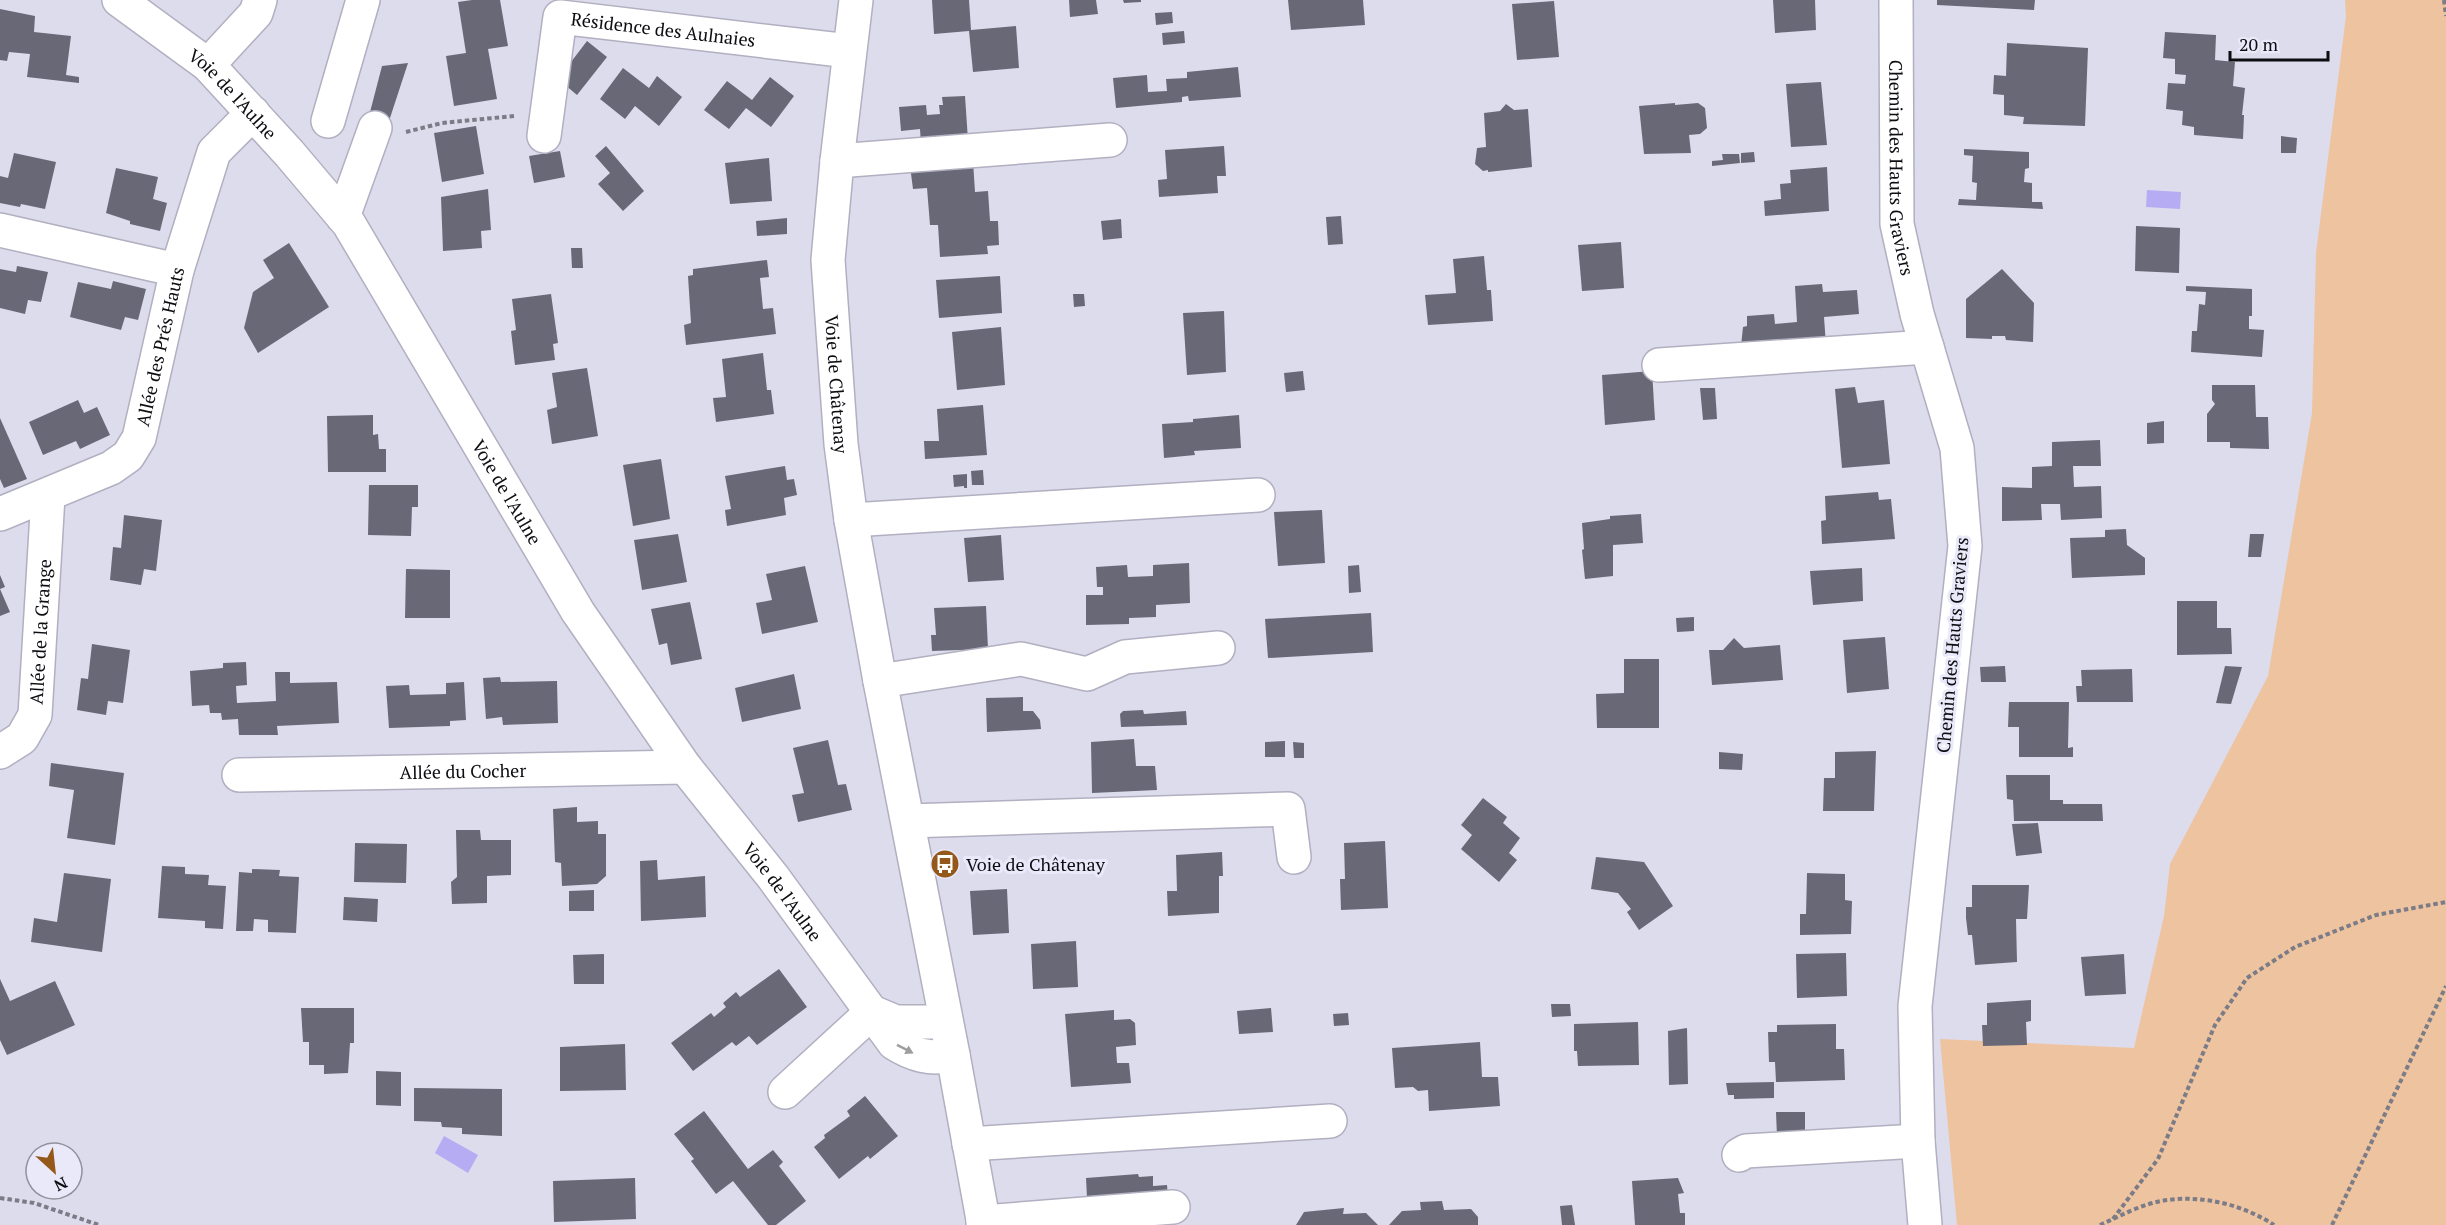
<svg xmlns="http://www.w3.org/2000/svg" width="2446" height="1225" font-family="'PT Serif',serif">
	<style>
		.green { fill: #eec3a0 }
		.water { fill: #b5acf3 }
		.building { fill: #696877 }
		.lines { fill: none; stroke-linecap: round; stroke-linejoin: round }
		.minor-casing { stroke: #b1afc0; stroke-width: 36 }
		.path { stroke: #7c7c87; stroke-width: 4; stroke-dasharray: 4.5 3; stroke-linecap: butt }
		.minor { stroke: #fff; stroke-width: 33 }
		.oneway { fill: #9e9ea0 }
		.labels { text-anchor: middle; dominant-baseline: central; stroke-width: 6; stroke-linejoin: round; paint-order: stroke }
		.street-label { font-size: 18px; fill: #0c0c11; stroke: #eae9fa }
		.poi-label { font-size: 18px; fill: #0c0c11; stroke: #eae9fa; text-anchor: start }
	</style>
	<rect width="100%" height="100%" fill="#dddced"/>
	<polygon class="green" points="2345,0 2446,0 2446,1225 1957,1225 1940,1039 2134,1048 2164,916 2170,864 2268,676 2312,413 2316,253 2346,16"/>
	<g class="water">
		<polygon points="2147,190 2181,192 2180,209 2146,207"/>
		<polygon points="444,1136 478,1155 468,1173 435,1153"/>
	</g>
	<g class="building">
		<polygon points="472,0 500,0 508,46 488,49 497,99 454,106 446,56 466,53 458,2"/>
		<polygon points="932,0 969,0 971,30 1016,26 1019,68 973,72 969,31 934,34"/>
		<polygon points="1069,0 1096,0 1098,14 1070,17"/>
		<polygon points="1123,0 1141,0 1141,2 1124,3"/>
		<polygon points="1288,0 1363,0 1365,25 1291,30"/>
		<polygon points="1773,0 1815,0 1816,30 1775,33"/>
		<polygon points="1937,0 2035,0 2034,10 1937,5"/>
		<polygon points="1554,1 1559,57 1517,60 1512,4"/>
		<polygon points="0,9 35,16 34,32 71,36 66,75 79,77 79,83 27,77 30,54 9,52 7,61 0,60"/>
		<polygon points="1172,12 1173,23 1156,25 1155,13"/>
		<polygon points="1184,31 1185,43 1163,45 1162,33"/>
		<polygon points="2165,32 2216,35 2215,60 2235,62 2233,86 2245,88 2242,115 2244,115 2243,139 2194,135 2194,127 2182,125 2183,111 2166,109 2168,83 2185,84 2186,75 2175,74 2175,59 2163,58"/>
		<polygon points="587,41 607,57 577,95 558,79"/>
		<polygon points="2007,43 2088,48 2085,126 2023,124 2024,117 2004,115 2004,95 1993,94 1994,75 2006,76"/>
		<polygon points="408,63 389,121 369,116 382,66"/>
		<polygon points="1238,67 1241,97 1189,101 1188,96 1182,97 1182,102 1116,108 1113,78 1147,75 1148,92 1167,91 1166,79 1187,78 1187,72"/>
		<polygon points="623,68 649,88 657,76 682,97 659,126 635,106 625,119 600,99"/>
		<polygon points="770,77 794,96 771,127 746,108 729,129 704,110 727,81 752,100"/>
		<polygon points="1821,82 1827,145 1791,147 1786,84"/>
		<polygon points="965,96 968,140 921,144 920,129 901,131 899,107 926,105 927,115 940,114 939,105 943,105 942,97"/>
		<polygon points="1675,103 1675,105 1698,103 1705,108 1707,128 1700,134 1689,135 1691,153 1644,154 1639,106"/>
		<polygon points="1506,104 1514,110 1528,109 1532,167 1488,172 1488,170 1483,171 1475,164 1477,148 1486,147 1484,113 1500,111"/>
		<polygon points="476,126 484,174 442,182 434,133"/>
		<polygon points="2281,136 2297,138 2296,153 2281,153"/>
		<polygon points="606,146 644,191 623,211 598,184 610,173 595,156"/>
		<polygon points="1224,146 1226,176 1217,176 1218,193 1159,197 1158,180 1167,179 1165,150"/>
		<polygon points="1964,149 2029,152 2029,168 2025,169 2024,182 2032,183 2032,202 2042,202 2043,209 1958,205 1959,199 1976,200 1977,183 1972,182 1973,156 1964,155"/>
		<polygon points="560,151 565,177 534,183 529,156"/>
		<polygon points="1754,152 1755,162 1741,163 1741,153"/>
		<polygon points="14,153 56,162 45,209 21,204 20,207 0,203 0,176 8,178"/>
		<polygon points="1722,154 1739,154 1740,163 1712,166 1712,161 1723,160"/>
		<polygon points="769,158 772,201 730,204 725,163"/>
		<polygon points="973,161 975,192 988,191 990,221 998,221 999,245 987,246 988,254 940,257 938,225 930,225 927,188 913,189 910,166"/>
		<polygon points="1827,167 1829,211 1765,216 1764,201 1781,199 1780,184 1791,183 1790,170"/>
		<polygon points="116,168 158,177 153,199 167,203 160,231 130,224 130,221 106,213"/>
		<polygon points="488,189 491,230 481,231 482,248 443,251 441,197"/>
		<polygon points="1341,216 1343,244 1328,245 1326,217"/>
		<polygon points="787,218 787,234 757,236 756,221"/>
		<polygon points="1121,219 1122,238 1103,240 1101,221"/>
		<polygon points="2136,226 2180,228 2179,273 2135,271"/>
		<polygon points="1621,242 1624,288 1582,291 1578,245"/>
		<polygon points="289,243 329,307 258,353 244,328 253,292 274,278 263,260"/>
		<polygon points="571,248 582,248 583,268 572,268"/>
		<polygon points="1484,256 1487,290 1491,290 1493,321 1428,325 1425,295 1456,293 1453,259"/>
		<polygon points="767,260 769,277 760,278 763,309 773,308 776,334 686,345 684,325 691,323 688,276 693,275 693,269"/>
		<polygon points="17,266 48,272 41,302 28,300 25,314 0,308 0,269 16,272"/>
		<polygon points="2002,269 2034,303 2033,342 2006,340 2005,336 1992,336 1992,339 1966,338 1966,299"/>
		<polygon points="1000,276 1002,313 939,318 936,280"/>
		<polygon points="113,281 146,289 138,320 125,317 121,330 70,317 78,282 111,289"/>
		<polygon points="1822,284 1823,292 1857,290 1859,314 1824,317 1826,345 1741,346 1743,327 1747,326 1747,316 1774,314 1775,324 1797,322 1795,286"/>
		<polygon points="2186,286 2252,289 2252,316 2249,316 2249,329 2264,330 2262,357 2191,352 2192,331 2197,331 2199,304 2205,305 2206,292 2186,291"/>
		<polygon points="551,294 558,343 553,344 555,360 515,365 511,331 516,330 512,299"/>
		<polygon points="1073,294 1084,294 1085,306 1074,307"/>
		<polygon points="1224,311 1226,372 1187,375 1183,313"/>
		<polygon points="1001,327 1005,385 957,390 952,332"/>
		<polygon points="763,353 767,390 771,390 774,414 716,422 713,398 726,397 722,359"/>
		<polygon points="587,368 598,436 552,444 547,410 557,407 552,373"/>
		<polygon points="1303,371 1305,390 1286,392 1284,373"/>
		<polygon points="1652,371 1655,420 1605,425 1602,375"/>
		<polygon points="2212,385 2255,385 2256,417 2268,417 2269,449 2230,448 2230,442 2207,442 2207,414 2215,404 2212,400"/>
		<polygon points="1855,387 1858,403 1884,400 1890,464 1842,468 1835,389"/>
		<polygon points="1700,388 1715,388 1717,419 1703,420"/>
		<polygon points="78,400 84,413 97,407 110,435 80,449 76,441 43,455 29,422"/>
		<polygon points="983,405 987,455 925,459 924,441 939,441 937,409"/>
		<polygon points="373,415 373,435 378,434 379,449 386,449 386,472 328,472 327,416"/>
		<polygon points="1239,415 1241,448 1194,451 1195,455 1164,458 1162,424 1193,422 1193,419"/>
		<polygon points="0,418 27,479 4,488 0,479"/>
		<polygon points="2164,421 2164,443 2147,444 2147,423"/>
		<polygon points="2100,440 2101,466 2073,466 2074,487 2101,486 2102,518 2061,520 2060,504 2041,504 2042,520 2002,521 2002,487 2032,488 2032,467 2052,466 2052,442"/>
		<polygon points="661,459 670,519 633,526 623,465"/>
		<polygon points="785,466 787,480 794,479 797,495 784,498 786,515 727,526 725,510 731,509 725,476"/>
		<polygon points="983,470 984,485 972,485 971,471"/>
		<polygon points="967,474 967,488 964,488 964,486 954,487 953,475"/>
		<polygon points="369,485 418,485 418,507 412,507 411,536 368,535"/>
		<polygon points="1878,492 1879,500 1891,499 1895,539 1822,544 1821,521 1826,520 1825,496"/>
		<polygon points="1322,510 1325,563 1278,566 1274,512"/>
		<polygon points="1641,514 1643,543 1613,545 1613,576 1585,579 1582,550 1584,549 1582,523 1610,519 1610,516"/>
		<polygon points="124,515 162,520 156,571 144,569 141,585 110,580 113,547 121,548"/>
		<polygon points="2126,529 2127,545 2145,558 2145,575 2072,578 2070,538 2105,537 2105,530"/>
		<polygon points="678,534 687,582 642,590 634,540"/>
		<polygon points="2250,534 2264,534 2261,557 2248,557"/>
		<polygon points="1001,535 1004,580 968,582 964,538"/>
		<polygon points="1189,563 1190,603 1156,605 1156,617 1129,618 1129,624 1086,625 1086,595 1103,595 1103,587 1097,587 1096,567 1127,565 1128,577 1153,576 1153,565"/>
		<polygon points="1359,565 1361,592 1349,593 1348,566"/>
		<polygon points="805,566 818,622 762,634 756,603 772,600 766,574"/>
		<polygon points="1862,568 1863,601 1813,605 1810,571"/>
		<polygon points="406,569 450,570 450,618 405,618"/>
		<polygon points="0,575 5,587 0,589 10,612 0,616"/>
		<polygon points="2177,601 2217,601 2217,628 2231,628 2232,654 2177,655"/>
		<polygon points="690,602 702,659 671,665 667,643 659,645 651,609"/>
		<polygon points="986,606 988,649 932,651 931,635 936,635 934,608"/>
		<polygon points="1371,613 1373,652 1268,658 1265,619"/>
		<polygon points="1694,617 1694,631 1677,632 1676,618"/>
		<polygon points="1885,637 1889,689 1847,693 1843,640"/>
		<polygon points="1734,638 1744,648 1780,645 1783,680 1712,685 1709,650 1723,650"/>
		<polygon points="92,644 130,650 123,703 108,701 106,715 77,710 81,678 88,679"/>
		<polygon points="1624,659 1659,659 1659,728 1597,728 1596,694 1624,693"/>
		<polygon points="246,662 247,685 236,686 237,703 276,701 275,672 290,672 290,683 337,682 339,723 277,726 278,735 239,735 238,719 222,720 221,713 210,713 209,705 192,706 190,671 223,668 223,663"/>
		<polygon points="2005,666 2006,682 1981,682 1980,667"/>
		<polygon points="2225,666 2242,667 2231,704 2216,703"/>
		<polygon points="2132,669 2133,702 2077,702 2076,686 2082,686 2081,670"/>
		<polygon points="794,674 801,709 742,722 735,688"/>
		<polygon points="500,677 501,682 557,681 558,723 503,725 502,717 486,719 483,678"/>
		<polygon points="464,682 466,720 450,721 450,726 389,728 386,686 409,685 410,695 446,694 446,683"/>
		<polygon points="1023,697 1023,711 1033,711 1040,720 1041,729 987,732 986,698"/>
		<polygon points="2009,702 2069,702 2068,748 2073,747 2073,757 2019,757 2019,727 2008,727"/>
		<polygon points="1143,710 1144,714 1186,711 1187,725 1121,727 1120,714 1123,711"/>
		<polygon points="1134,739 1136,766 1155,766 1157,790 1092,793 1091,742"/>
		<polygon points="828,740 838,785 846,784 852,810 798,822 792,795 804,793 793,748"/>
		<polygon points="1285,741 1285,757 1265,757 1265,742"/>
		<polygon points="1293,742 1304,743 1304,758 1294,758"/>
		<polygon points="1876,751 1874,811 1823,811 1824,778 1835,778 1835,752"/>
		<polygon points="1719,752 1743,754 1742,770 1719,769"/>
		<polygon points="51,763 124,773 115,845 67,838 74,790 49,786"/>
		<polygon points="2006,775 2050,775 2050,800 2063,800 2063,804 2102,804 2103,821 2014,821 2013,800 2007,799"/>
		<polygon points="1483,798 1507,817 1503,823 1520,838 1509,853 1517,860 1499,882 1461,849 1472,835 1461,825"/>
		<polygon points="577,807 577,822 598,821 598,834 606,834 606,876 597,884 562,886 561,863 555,862 553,809"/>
		<polygon points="2038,823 2042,853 2016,856 2012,824"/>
		<polygon points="456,830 480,830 481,840 511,840 511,875 487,876 487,903 452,904 451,882 457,877"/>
		<polygon points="1385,841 1388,908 1341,910 1340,879 1345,879 1344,843"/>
		<polygon points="355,843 407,844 406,883 354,882"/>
		<polygon points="1222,852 1223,876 1219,876 1219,913 1168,916 1167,891 1177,891 1176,855"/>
		<polygon points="1596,857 1644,862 1673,906 1639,930 1627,912 1631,909 1618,893 1591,889"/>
		<polygon points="657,860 658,880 705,876 706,917 641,921 640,861"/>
		<polygon points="162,866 185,867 185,874 209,875 208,885 226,886 223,929 205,928 205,921 158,918"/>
		<polygon points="252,869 280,870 279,876 299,877 296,933 268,932 268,920 254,919 253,931 236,931 239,872 252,873"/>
		<polygon points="64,873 111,879 102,952 31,942 34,918 57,922"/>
		<polygon points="1807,873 1845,874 1845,900 1852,901 1851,934 1800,935 1800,914 1806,914"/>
		<polygon points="1972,885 2029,885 2027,919 2016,919 2017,962 1975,965 1972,935 1968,935 1966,918 1966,907 1972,907"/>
		<polygon points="1007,889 1009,933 973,935 970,891"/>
		<polygon points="594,890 594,911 569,911 569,891"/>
		<polygon points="344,897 378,899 377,922 343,920"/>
		<polygon points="1076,941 1078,987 1033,989 1031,944"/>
		<polygon points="1846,953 1847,996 1797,998 1796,954"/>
		<polygon points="604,954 604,984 574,984 573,955"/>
		<polygon points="2124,954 2126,994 2085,996 2081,957"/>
		<polygon points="779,969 807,1007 757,1045 749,1036 736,1046 732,1042 693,1071 671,1043 711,1013 714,1017 726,1007 723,1003 736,992 740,997"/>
		<polygon points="0,979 10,1001 55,981 75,1025 7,1055 0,1040"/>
		<polygon points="2031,1000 2031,1021 2026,1022 2027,1045 1983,1046 1982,1025 1987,1025 1987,1003"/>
		<polygon points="1551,1004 1570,1004 1571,1016 1552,1017"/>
		<polygon points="301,1008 354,1008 354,1043 350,1043 348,1073 324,1074 324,1065 309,1065 309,1042 303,1042"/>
		<polygon points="1271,1008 1273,1032 1239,1034 1237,1011"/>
		<polygon points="1114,1010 1114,1020 1130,1019 1135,1023 1136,1045 1116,1047 1117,1063 1129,1063 1131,1083 1071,1087 1065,1014"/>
		<polygon points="1348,1013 1349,1025 1334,1026 1333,1014"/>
		<polygon points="1638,1022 1639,1065 1578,1066 1577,1051 1574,1051 1574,1024"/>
		<polygon points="1836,1024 1836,1049 1844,1049 1845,1080 1776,1082 1775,1062 1769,1062 1768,1032 1777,1032 1777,1025"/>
		<polygon points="1687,1028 1688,1084 1669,1085 1668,1031"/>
		<polygon points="1480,1042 1482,1077 1498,1077 1500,1106 1429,1111 1428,1090 1418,1091 1413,1087 1395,1088 1392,1048"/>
		<polygon points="625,1044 626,1090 560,1091 560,1047"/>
		<polygon points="376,1071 401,1072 401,1106 376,1105"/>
		<polygon points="1774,1082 1774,1098 1734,1099 1734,1095 1728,1095 1726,1083"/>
		<polygon points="414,1088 502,1089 502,1136 462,1134 462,1128 442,1127 441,1122 414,1121"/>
		<polygon points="865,1096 898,1136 870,1159 868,1156 839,1179 814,1147 825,1138 824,1135 850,1116 847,1111"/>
		<polygon points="704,1111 748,1169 773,1150 783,1162 779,1166 806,1201 776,1225 768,1225 733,1181 716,1194 691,1161 694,1159 674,1134"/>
		<polygon points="1776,1112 1805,1112 1805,1137 1777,1137"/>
		<polygon points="1138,1174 1139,1177 1153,1176 1153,1186 1167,1185 1168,1197 1087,1198 1086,1178"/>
		<polygon points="635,1178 636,1219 554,1222 553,1181"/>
		<polygon points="1678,1178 1684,1193 1678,1194 1680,1213 1685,1213 1685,1225 1635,1225 1632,1181"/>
		<polygon points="1442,1201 1444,1210 1471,1209 1478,1217 1478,1225 1389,1225 1402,1211 1421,1210 1420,1202"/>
		<polygon points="1572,1205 1575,1225 1562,1225 1560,1206"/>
		<polygon points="1344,1208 1343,1214 1366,1213 1378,1225 1296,1225 1304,1212"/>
	</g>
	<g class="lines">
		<g class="minor-casing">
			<g id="minor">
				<path id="s1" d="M119,0l89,65 81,88 60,71 229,388 107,155 88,110 121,166c19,12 36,17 59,12"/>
				<path id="s2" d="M856,0l-19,161 -9,99 13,184 10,76 29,161 73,374 31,170"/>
				<path id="s3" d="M1896,0l1,224 20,90 40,134 8,98 -50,460 3,135 7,84"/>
				<polyline points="208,65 256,13 260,0"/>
				<polyline points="328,121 363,0"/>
				<path id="s4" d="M544,136l16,-119 289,34"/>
				<polyline points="837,161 1110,140"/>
				<polyline points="343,217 375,128"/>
				<polyline points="0,230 177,270"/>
				<polyline points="1659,365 1927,347"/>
				<path id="s5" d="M0,514l111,-46 17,-12 11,-18 38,-168 37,-118 39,-39"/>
				<polyline points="851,520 1258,495"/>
				<polyline points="880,681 1021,659 1087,674 1125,657 1218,648"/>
				<path id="s6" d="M0,752l22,-14 13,-23 13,-219"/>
				<path id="s7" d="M239,775l446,-8"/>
				<polyline points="908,821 1288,809 1294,857"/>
				<polyline points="872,1012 896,1022 946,1022"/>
				<polyline points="785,1092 872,1012"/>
				<polyline points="969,1144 1330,1121"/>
				<polyline points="1739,1155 1746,1151 1918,1141"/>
				<polyline points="983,1222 1173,1207"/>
			</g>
		</g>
		<g class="path">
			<polyline points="2444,0 2446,16"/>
			<polyline points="406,132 442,123 514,116"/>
			<polyline points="0,1198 34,1203 99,1225"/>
			<polyline points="2113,1219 2158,1159 2215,1025 2247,978 2295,947 2376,915 2446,902"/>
			<path d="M2100,1225c20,-9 40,-20 61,-24 39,-7 81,3 113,24"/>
			<polyline points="2332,1225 2446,986"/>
		</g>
		<use href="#minor" class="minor"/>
	</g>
	<defs><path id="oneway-solid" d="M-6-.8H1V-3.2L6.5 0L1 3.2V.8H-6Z" transform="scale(1.5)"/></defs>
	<use class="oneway" href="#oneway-solid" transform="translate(905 1049) rotate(27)"/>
	<defs>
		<g id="bus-disc" transform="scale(1.5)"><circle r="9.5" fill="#95581b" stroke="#eae9fa"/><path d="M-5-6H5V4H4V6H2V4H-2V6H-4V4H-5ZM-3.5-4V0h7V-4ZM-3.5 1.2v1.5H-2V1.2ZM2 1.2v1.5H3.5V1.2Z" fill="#fff"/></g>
	</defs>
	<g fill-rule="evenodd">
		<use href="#bus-disc" x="945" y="864"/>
	</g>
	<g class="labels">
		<g class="street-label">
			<text stroke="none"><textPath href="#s4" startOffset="224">Résidence des Aulnaies</textPath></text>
			<text stroke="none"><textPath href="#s1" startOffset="148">Voie de l'Aulne</textPath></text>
			<text stroke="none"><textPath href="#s3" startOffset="168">Chemin des Hauts Graviers</textPath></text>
			<text stroke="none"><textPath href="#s5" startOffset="256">Allée des Prés Hauts</textPath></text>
			<text stroke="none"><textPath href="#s2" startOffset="386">Voie de Châtenay</textPath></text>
			<text stroke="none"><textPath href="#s1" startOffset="634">Voie de l'Aulne</textPath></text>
			<text stroke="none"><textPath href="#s6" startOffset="136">Allée de la Grange</textPath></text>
			<text transform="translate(1952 645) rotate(-85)">Chemin des Hauts Graviers</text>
			<text stroke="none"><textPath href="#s7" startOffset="224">Allée du Cocher</textPath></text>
			<text stroke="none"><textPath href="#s1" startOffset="1120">Voie de l'Aulne</textPath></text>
		</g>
		<g class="poi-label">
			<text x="966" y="864">Voie de Châtenay</text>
		</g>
	</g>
	<g transform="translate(54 1171) rotate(153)"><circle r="28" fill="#eae9fa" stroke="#91919d" stroke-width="1.5"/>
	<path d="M0-4.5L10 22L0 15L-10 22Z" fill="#95581b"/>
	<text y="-9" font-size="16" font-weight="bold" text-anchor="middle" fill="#0c0c11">N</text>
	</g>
	<path d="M2230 51v9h98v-9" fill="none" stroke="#0c0c11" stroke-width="3"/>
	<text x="2239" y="51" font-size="18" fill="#0c0c11" stroke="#eae9fa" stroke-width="4.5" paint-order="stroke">20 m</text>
</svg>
